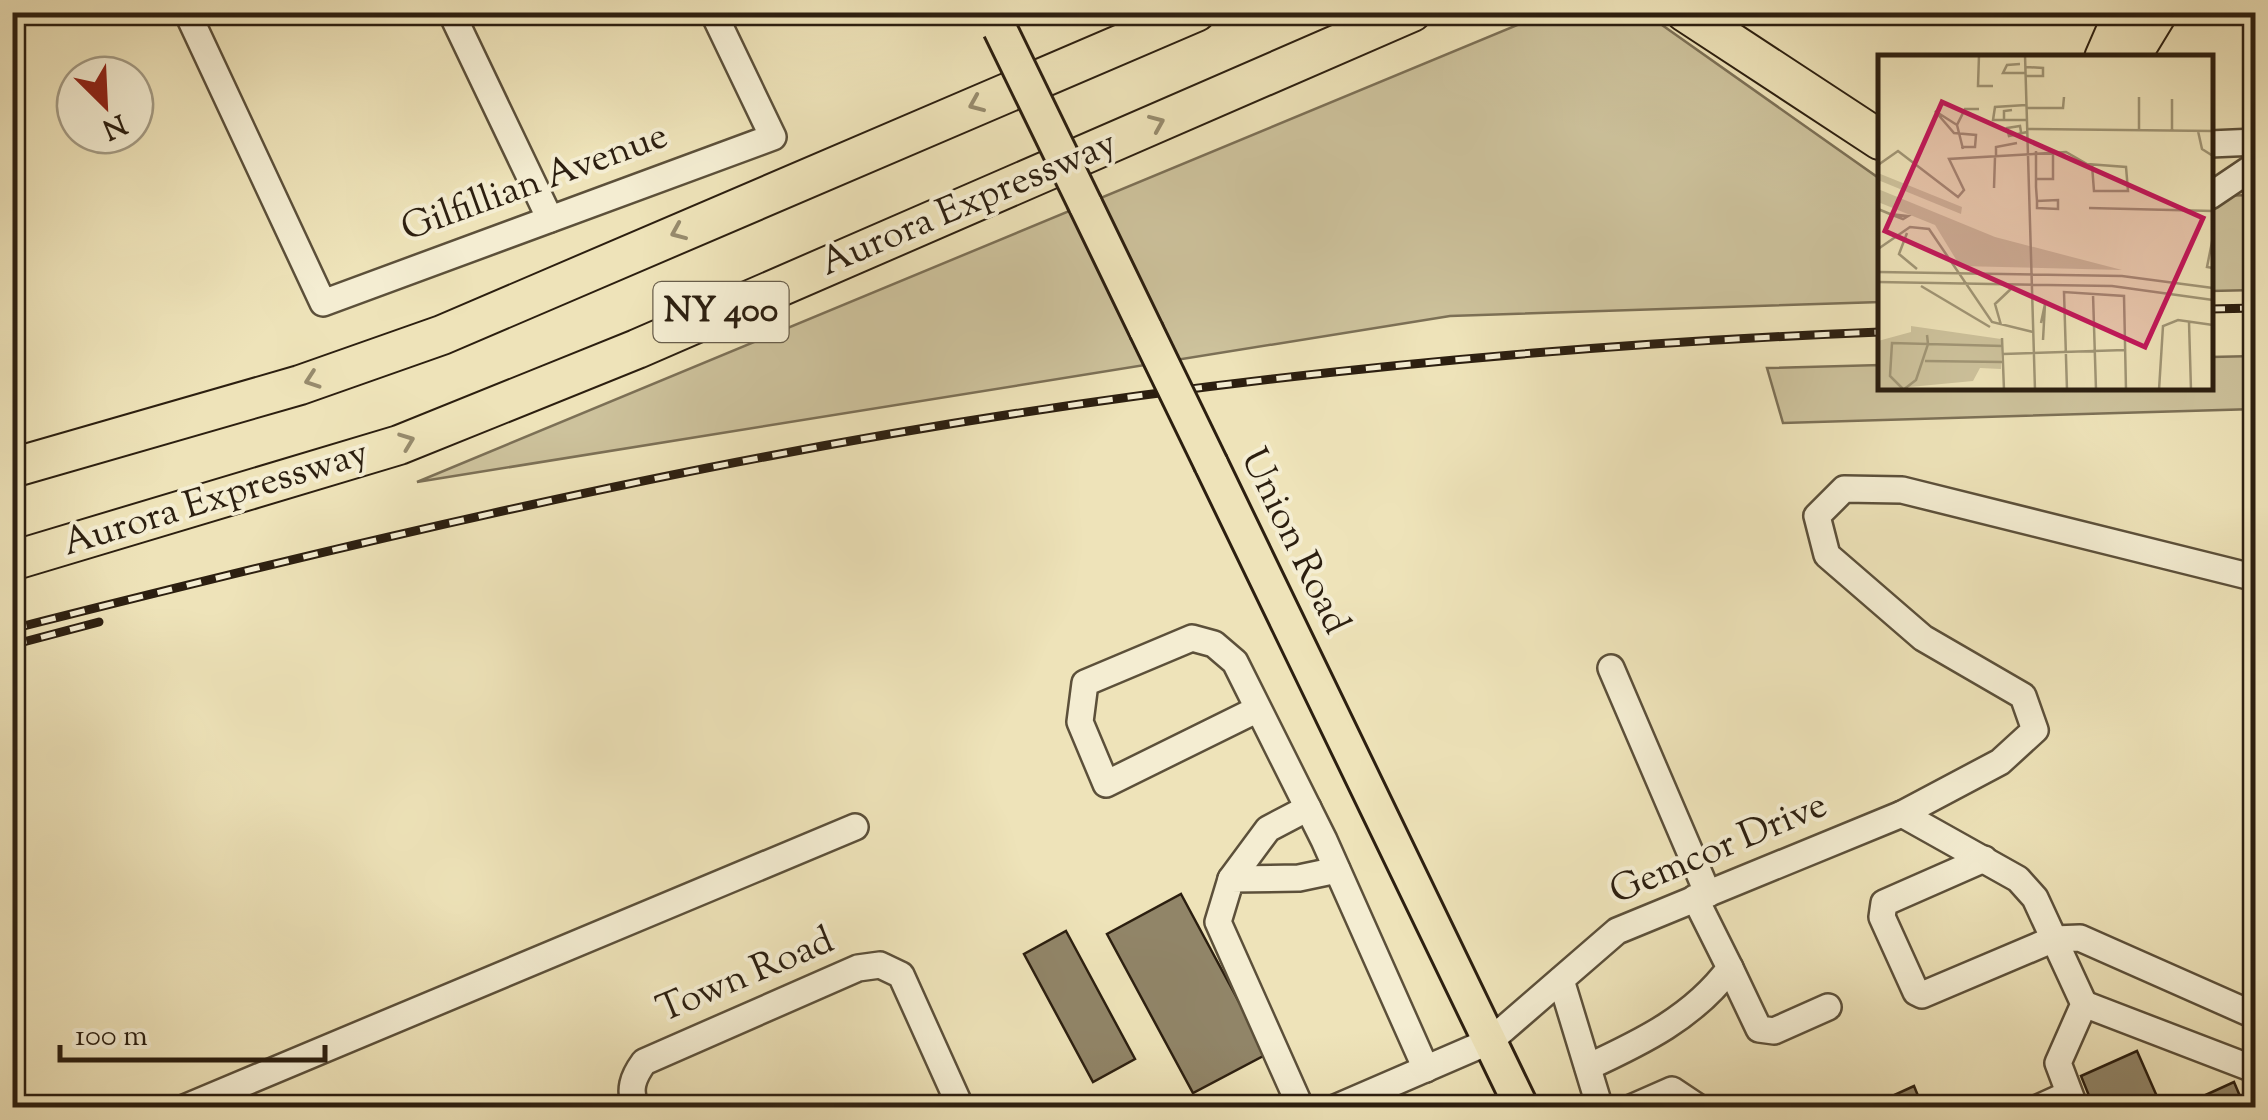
<svg xmlns="http://www.w3.org/2000/svg" width="2268" height="1120" font-family="'Sorts Mill Goudy',serif">
	<style>
		.green { fill: #cdc29c; stroke: #7c7056; stroke-width: 2.5 }
		.building { fill: #918568; stroke: #2c1f10; stroke-width: 2.5 }
		.lines { fill: none; stroke-linecap: round; stroke-linejoin: round }
		.minor-casing { stroke: #5c503a; stroke-width: 30 }
		.major-casing { stroke: #2c1f10; stroke-width: 38 }
		.highway-casing { stroke: #2c1f10; stroke-width: 42 }
		.minor { stroke: #f4edd2; stroke-width: 25 }
		.major { stroke: #eee3b9; stroke-width: 32 }
		.highway { stroke: #eee3b9; stroke-width: 38 }
		.rail-casing { stroke: #2c1f10; stroke-width: 9 }
		.rail { stroke: #f4edd2; stroke-width: 5; stroke-dasharray: 15; stroke-linecap: butt }
		.major-bridge-casing { stroke: #2c1f10; stroke-width: 38; stroke-linecap: butt }
		.major-bridge { stroke: #eee3b9; stroke-width: 32 }
		.oneway { stroke: #978b6d }
		.labels { text-anchor: middle; dominant-baseline: central; stroke-width: 8; stroke-linejoin: round; paint-order: stroke }
		.shield { fill: #f4edd2; stroke: #685d4a; stroke-width: 2.5 }
		.shield-label { font-size: 35px; font-weight: bold; fill: #2c1f10 }
		.street-label { font-size: 38px; fill: #2c1f10; stroke: #f4edd2 }
		.inset-road { fill: none; stroke: #a09575; stroke-width: 2.5 }
		.view { fill: #c2185b; fill-opacity: 0.15; stroke: #c2185b; stroke-width: 5 }
		.inset-edge { fill: none; stroke: #2c1f10; stroke-width: 5 }
	</style>
	<rect width="100%" height="100%" fill="#eee3b9"/>
	<filter id="stains"><feTurbulence type="fractalNoise" baseFrequency=".002" numOctaves="4"/><feColorMatrix values="0 0 0 0 .2 0 0 0 0 .09 0 0 0 0 .02 0 0 0 .5 -.17"/></filter>
	<radialGradient id="worn" r=".72"><stop offset=".6" stop-color="#630" stop-opacity="0"/><stop offset="1" stop-color="#630" stop-opacity=".3"/></radialGradient>
	<g class="green">
		<polygon points="1546,13 1645,13 1880,179 1880,302 1450,316 417,482"/>
		<polygon points="2255,195 2255,290 2211,291 2210,196"/>
		<polygon points="2255,356 2255,409 1783,423 1767,368 1880,365 1880,388 2210,388 2211,357"/>
	</g>
	<g class="building">
		<polygon points="1181,894 1267,1054 1193,1093 1107,934"/>
		<polygon points="1066,931 1135,1059 1093,1082 1024,954"/>
		<polygon points="2137,1051 2159,1101 2170,1096 2175,1108 2094,1108 2081,1076"/>
		<polygon points="2234,1082 2245,1108 2177,1108"/>
		<polygon points="1914,1086 1923,1108 1866,1108"/>
	</g>
	<g class="lines">
		<g class="minor-casing">
			<g id="minor">
				<polyline points="187,12 323,303 773,137 713,12"/>
				<polyline points="451,12 550,219"/>
				<polyline points="2210,144 2256,142"/>
				<polyline points="2210,196 2256,165"/>
				<polyline points="1611,668 1708,894"/>
				<polyline points="1258,709 1106,784 1080,722 1085,683 1192,638 1214,644 1235,662 1324,840 1426,1069"/>
				<polyline points="1902,814 2018,879 2035,898 2084,1004 2058,1063 2075,1108"/>
				<polyline points="1984,859 1884,903 1882,917 1916,992 1922,995 2054,939 2080,938 2256,1016"/>
				<polyline points="1231,879 1268,829 1308,808"/>
				<polyline points="1730,968 1759,1029 1774,1031 1828,1007"/>
				<polyline points="1561,980 1600,1108"/>
				<polyline points="2084,1004 2256,1070"/>
				<path d="M1588,1067c54,-25 106,-50 142,-99l-35,-70"/>
				<polyline points="184,1108 855,827"/>
				<path d="M636,1108c-8,-18 -3,-31 8,-46l214,-94 22,-3 21,10 60,133"/>
				<polyline points="1301,1108 1218,922 1231,879 1299,878 1337,870"/>
				<polyline points="1335,1108 1490,1041 1617,931 1902,814 2000,762 2035,730 2023,696 1923,638 1827,555 1817,516 1844,489 1902,490 2256,578"/>
				<polyline points="1631,1108 1672,1090 1699,1108"/>
				<polyline points="2038,1108 2069,1094"/>
			</g>
		</g>
		<g class="major-casing">
			<g id="major">
				<polyline points="1085,204 1146,330"/>
				<polyline points="1211,464 1522,1108"/>
			</g>
		</g>
		<g class="highway-casing">
			<g id="highway">
				<polyline points="1685,12 1880,140"/>
				<polyline points="2104,58 2124,12"/>
				<polyline points="2130,58 2158,12"/>
				<polyline points="12,468 300,385 442,335 1196,12"/>
				<polyline points="12,561 399,445 637,349 1412,12"/>
			</g>
		</g>
		<use href="#minor" class="minor"/>
		<use href="#major" class="major"/>
		<use href="#highway" class="highway"/>
		<g class="rail-casing">
			<g id="rail">
				<polyline points="2210,309 2256,308"/>
				<path d="M12,629c249,-63 500,-124 752,-172 368,-71 743,-110 1116,-125"/>
				<polyline points="12,645 99,622"/>
			</g>
		</g>
		<use href="#rail" class="rail"/>
		<g class="major-bridge-casing">
			<g id="major-bridge">
				<polyline points="1000,29 1085,204"/>
				<polyline points="1146,330 1211,464"/>
			</g>
		</g>
		<use href="#major-bridge" class="major-bridge"/>
	</g>
	<defs><path id="oneway-chevron" d="M-2-3.5L2.5 0L-2 3.5" fill="none" stroke-width="1.6" stroke-linecap="round" stroke-linejoin="round" transform="scale(2.5)"/></defs>
	<g class="oneway">
		<use href="#oneway-chevron" transform="translate(976 104) rotate(157)"/>
		<use href="#oneway-chevron" transform="translate(1157 123) rotate(-23)"/>
		<use href="#oneway-chevron" transform="translate(678 232) rotate(157)"/>
		<use href="#oneway-chevron" transform="translate(312 380) rotate(161)"/>
		<use href="#oneway-chevron" transform="translate(407 441) rotate(-21)"/>
	</g>
	<g class="labels">
		<rect class="shield" x="653.5" y="282" width="135" height="60" rx="8"/>
		<g class="shield-label">
			<text x="721" y="312">NY 400</text>
		</g>
		<g class="street-label">
			<text transform="translate(535 184) rotate(-20)">Gilfillian Avenue</text>
			<text transform="translate(969 205) rotate(-23)">Aurora Expressway</text>
			<text transform="translate(216 500) rotate(-17)">Aurora Expressway</text>
			<text transform="translate(1293 542) rotate(64)">Union Road</text>
			<text transform="translate(1719 850) rotate(-23)">Gemcor Drive</text>
			<text transform="translate(746 977) rotate(-23)">Town Road</text>
		</g>
	</g>
	<g transform="translate(1878 55)">
		<rect width="335" height="335" fill="#eee3b9"/>
		<path d="M0,118l84,34 -1,7 -83,-34zM0,134l117,48 127,33 -162,-4 -25,-41 -57,-23zM33,271l90,13v30l-21,-1 -7,13 -95,9v-49l33,-9z" fill="#cdc29c"/>
		<path class="inset-road" d="M101,0l-1,31h15M147,0l10,335M142,9l-13,1 -4,8h23M148,12l17,1v8h-17M148,53h37l1,-11M134,55l-8,1v9h23M126,65h-11l2,-13 31,-2M79,70l-22,-14 19,22 22,2 -1,12h-14M149,74l186,2M261,75v-33M294,75v-31M320,76l4,18 11,7M143,77l-1,-6 -13,2 2,8 18,-4M85,94l-6,-24 8,-16h14M158,96v36l1,14v7l21,1v-9l-21,1M118,102v-10l21,-4M0,110l20,-14 60,46 6,-7 -15,-31 117,-7 21,12 39,3 2,24h-34l-2,-26M158,124h17v-27M116,133l1,-31M211,153l124,3M0,154l12,5 13,5 5,-3 -18,-2M29,178l-8,21 18,15M335,182l-6,30 6,1M0,194l32,-22 19,2 63,93 41,10M0,217l244,4 91,12M0,227l234,4 101,14M43,231l69,41M215,239l3,96M311,267l2,68M163,268l4,-19 -2,36M123,270l-6,-21 18,-17M124,283l2,52M125,299l122,-4M47,306l78,1M25,334l-13,-13 2,-33 36,1 -1,-9M25,335l13,-10 12,-36 75,2M189,335l-3,-98 60,4 2,94M281,335l4,-64 15,-6 35,5"/>
		<path class="view" d="M64,47l261,116 -58,129 -260,-116z"/>
		<rect width="335" height="335" class="inset-edge"/>
	</g>
	<rect width="2268" height="1120" fill="none" stroke="#eee3b9" stroke-width="50"/>
	<rect x="15" y="15" width="2238" height="1090" fill="none" stroke="#2c1f10" stroke-width="5"/>
	<rect x="25" y="25" width="2218" height="1070" fill="none" stroke="#2c1f10" stroke-width="2.5"/>
	<g transform="translate(105 105) rotate(156)"><circle r="48" fill="#f4edd2" stroke="#a49b84" stroke-width="2.5"/>
	<path d="M0-8L18 38L0 25L-18 38Z" fill="#8f2418"/>
	<text y="-15" font-size="28" font-weight="bold" text-anchor="middle" fill="#2c1f10">N</text>
	</g>
	<path d="M60 1045v15h265v-15" fill="none" stroke="#2c1f10" stroke-width="5"/>
	<text x="75" y="1045" font-size="30" fill="#2c1f10" stroke="#f4edd2" stroke-width="8" paint-order="stroke">100 m</text>
	<rect width="100%" height="100%" filter="url(#stains)"/>
	<rect width="100%" height="100%" fill="url(#worn)"/>
</svg>
